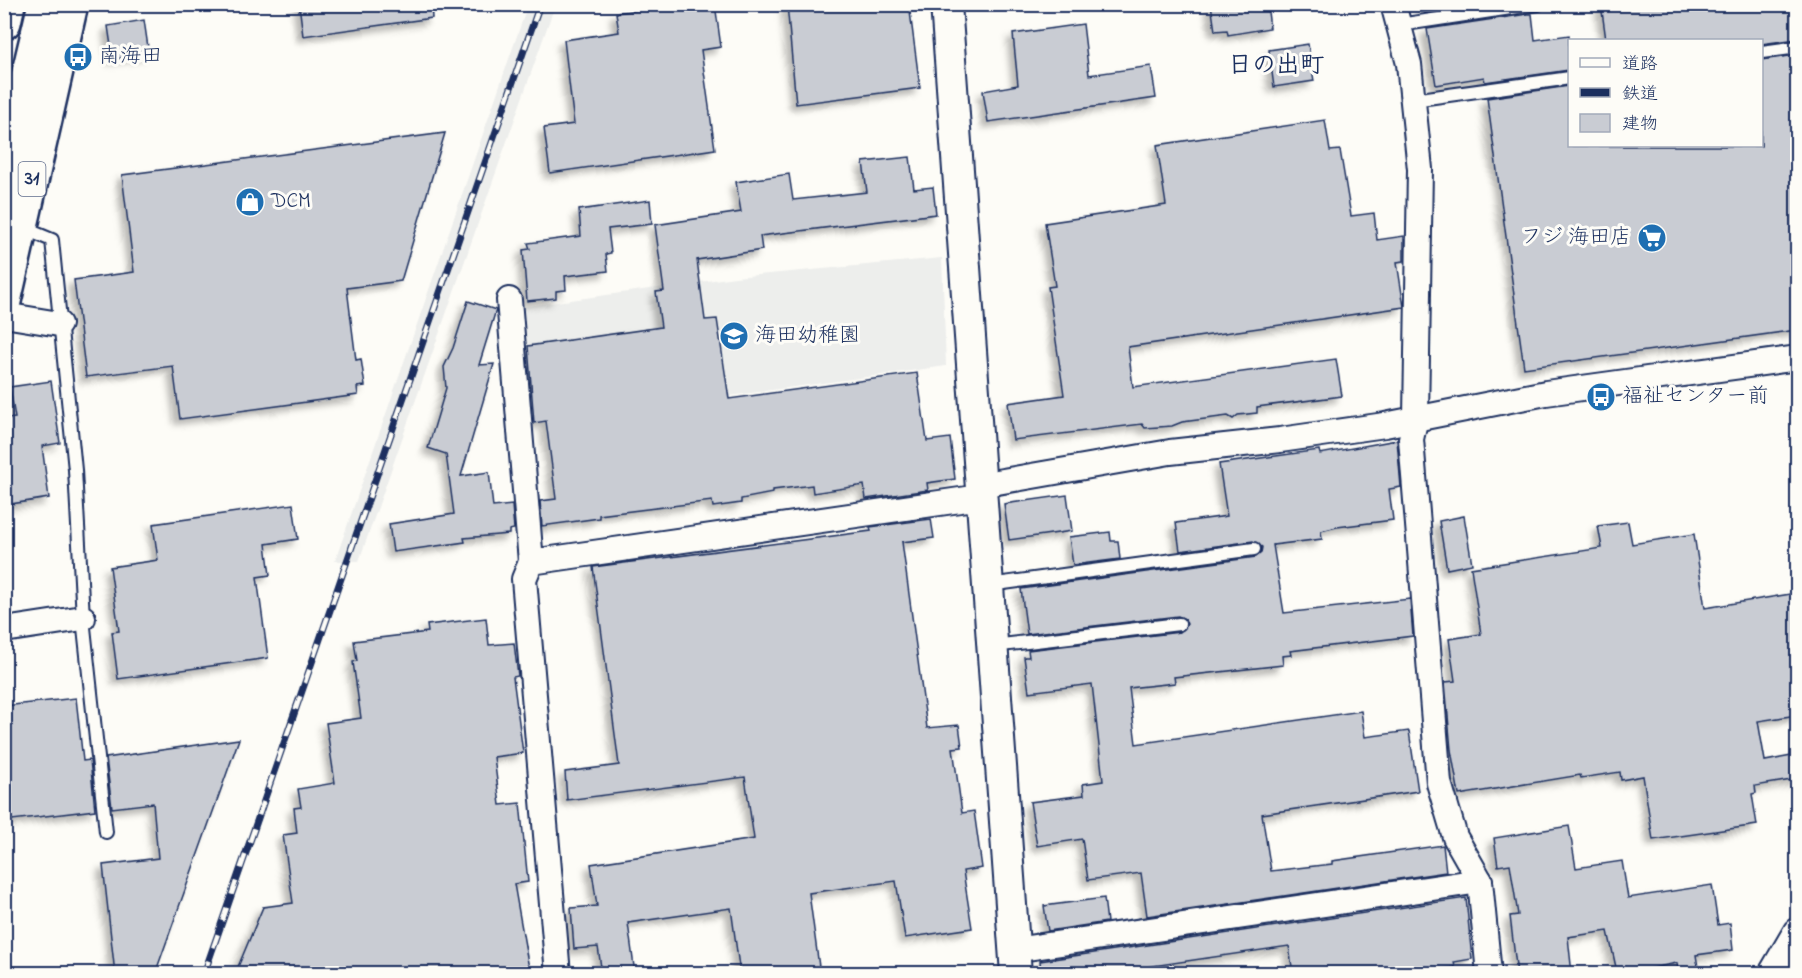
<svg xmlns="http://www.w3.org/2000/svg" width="1802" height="978" font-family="'Indie Flower','Klee One',sans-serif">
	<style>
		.built { fill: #edeeec }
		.building { fill: #c9ccd3; stroke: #1b2f5e; stroke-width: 1.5; filter: url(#shadow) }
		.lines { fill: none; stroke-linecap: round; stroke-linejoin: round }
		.service-casing { stroke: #1b2f5e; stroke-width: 16 }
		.minor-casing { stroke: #1b2f5e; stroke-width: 28 }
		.tertiary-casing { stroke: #1b2f5e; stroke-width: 34 }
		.trunk-casing { stroke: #1b2f5e; stroke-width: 38 }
		.service { stroke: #fdfcf7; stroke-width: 12 }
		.minor { stroke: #fdfcf7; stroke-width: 24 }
		.tertiary { stroke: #fdfcf7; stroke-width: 30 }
		.trunk { stroke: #fdfcf7; stroke-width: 33 }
		.rail-casing { stroke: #1b2f5e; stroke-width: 7 }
		.rail { stroke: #fdfcf7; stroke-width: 4.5; stroke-dasharray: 14; stroke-linecap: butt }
		.labels { text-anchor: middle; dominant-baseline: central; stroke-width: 6; stroke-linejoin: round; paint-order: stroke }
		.shield { fill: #fdfcf7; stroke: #5f6c8c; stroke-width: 1.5 }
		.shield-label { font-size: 20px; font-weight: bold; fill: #1b2f5e }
		.poi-label { font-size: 21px; fill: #1b2f5e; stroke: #fdfcf7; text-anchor: start }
		.quarter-label { font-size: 24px; font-weight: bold; fill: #1b2f5e; stroke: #fdfcf7 }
	</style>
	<defs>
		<filter id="shadow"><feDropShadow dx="-5.5" dy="5.5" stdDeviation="3" flood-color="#0004"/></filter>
	</defs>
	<rect width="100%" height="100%" fill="#fdfcf7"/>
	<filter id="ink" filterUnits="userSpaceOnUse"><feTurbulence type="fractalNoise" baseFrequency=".0167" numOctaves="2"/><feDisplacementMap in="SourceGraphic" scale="12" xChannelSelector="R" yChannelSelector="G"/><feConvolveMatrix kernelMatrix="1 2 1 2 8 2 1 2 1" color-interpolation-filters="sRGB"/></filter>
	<g filter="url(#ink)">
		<g class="built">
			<polygon points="528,4 555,5 359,561 335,561"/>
			<polygon points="942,258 946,366 656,406 651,375 527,392 521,307 735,277"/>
		</g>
		<g class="building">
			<polygon points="299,4 431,4 432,18 303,36"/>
			<polygon points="684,4 715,4 721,47 701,50 715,149 550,173 544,128 574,124 564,40 619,32 616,13"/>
			<polygon points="787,4 909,4 920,88 796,104"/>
			<polygon points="1211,4 1267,4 1270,28 1228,35 1227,30 1215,31"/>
			<polygon points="1424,4 1479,4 1425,13"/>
			<polygon points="1601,4 1797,4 1797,39 1761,44 1761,40 1606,40"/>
			<polygon points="1528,14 1532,14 1535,40 1569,35 1569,70 1485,82 1484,77 1436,85 1427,29"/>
			<polygon points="144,20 149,54 113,59 108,26"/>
			<polygon points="1083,24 1089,75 1151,66 1156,98 988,122 983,91 1018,85 1013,34"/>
			<polygon points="1308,44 1314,81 1274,87 1269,50"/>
			<polygon points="1797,55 1797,330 1524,368 1487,98 1569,86 1569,146 1761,146 1761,60"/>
			<polygon points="1325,120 1330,151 1340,150 1351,216 1374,213 1377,240 1404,236 1404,261 1397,262 1404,307 1128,347 1133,387 1336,359 1342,396 1257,407 1257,413 1238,415 1233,419 1228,416 1182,422 1172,426 1145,428 1142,424 1013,440 1008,403 1064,395 1048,287 1055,286 1045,223 1166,205 1157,145"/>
			<polygon points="445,133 401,281 347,288 356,360 361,359 365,386 357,387 358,395 180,419 173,366 86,377 74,280 134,272 122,175"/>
			<polygon points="910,157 914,189 933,187 936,214 760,236 762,250 697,260 705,320 717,319 729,399 917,373 927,441 950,438 955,479 927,483 928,490 866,499 864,485 813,493 812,485 773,490 773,493 741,499 741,503 713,507 712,501 599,515 599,518 542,526 540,501 556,499 546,421 534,423 528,346 661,327 656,292 664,291 655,225 741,212 736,182 789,174 793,200 867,192 863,162"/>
			<polygon points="650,200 652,224 608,229 611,253 606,254 608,271 565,276 566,290 556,291 556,298 527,301 523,250 530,249 528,243 581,236 579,210"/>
			<polygon points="468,301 496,310 479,365 494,364 461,476 489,472 493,507 512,505 514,529 509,530 509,534 464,538 465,542 393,552 389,524 454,514 446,454 428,448 446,388 444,367 453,348"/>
			<polygon points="51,381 60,443 42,446 49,498 4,505 4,419 15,418 10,387"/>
			<polygon points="1397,440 1401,487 1389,489 1393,520 1337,527 1321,531 1322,539 1273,545 1284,613 1410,599 1413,636 1290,651 1291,655 1282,656 1283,665 1174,677 1175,683 1129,688 1136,744 1361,711 1365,737 1409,731 1418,791 1262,814 1271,871 1332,864 1332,861 1443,845 1446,872 1147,916 1141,873 1088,880 1082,839 1037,846 1030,802 1084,795 1083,784 1103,781 1092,684 1029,692 1024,657 1029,657 1028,650 1180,632 1187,624 1185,619 1178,616 1027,634 1021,589 1256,557 1261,553 1262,547 1253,541 1180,551 1176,523 1227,516 1219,464 1319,450 1320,454"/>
			<polygon points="1067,495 1072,531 1009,540 1004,504"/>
			<polygon points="293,504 298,539 266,544 270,575 257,577 268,658 118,679 112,632 119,631 110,567 158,560 153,524"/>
			<polygon points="1464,516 1472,564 1447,569 1439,521"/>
			<polygon points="931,519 934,538 902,542 927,728 959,725 962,747 953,748 962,813 974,811 982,868 963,871 972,928 905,938 896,881 809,893 820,974 740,974 731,908 628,923 635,974 602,974 598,947 574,949 571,908 597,906 591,864 754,839 745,777 567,800 565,772 619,765 593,567 871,531 870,527"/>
			<polygon points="1628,522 1632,544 1694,534 1705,608 1797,593 1797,715 1758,721 1765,761 1797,755 1797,779 1755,786 1756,793 1752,794 1757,825 1653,840 1643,776 1621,780 1620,772 1581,778 1580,775 1459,795 1451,750 1445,682 1455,681 1449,639 1481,634 1471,568 1602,548 1598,526"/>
			<polygon points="1110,532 1111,541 1118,541 1120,559 1073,565 1069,537"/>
			<polygon points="486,618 489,645 514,643 518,676 513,677 523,753 494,757 500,805 520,803 528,882 514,884 530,974 235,974 263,907 293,903 283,835 297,833 294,808 301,807 298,789 335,783 326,723 361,718 353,662 357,661 354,641 428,632 427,625"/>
			<polygon points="76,698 83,761 90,760 95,810 4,821 4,706"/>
			<polygon points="239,739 155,974 115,974 103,865 158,858 153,803 112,808 106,758"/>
			<polygon points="1569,826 1576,868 1622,861 1628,898 1712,885 1718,925 1730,923 1733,950 1696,955 1698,967 1678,971 1677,963 1629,973 1628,969 1617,972 1608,931 1568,937 1572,974 1517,974 1510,916 1518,915 1510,864 1498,866 1494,838"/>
			<polygon points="1104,898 1107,922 1048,931 1044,906"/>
			<polygon points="1466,898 1472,959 1454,962 1455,967 1409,974 1402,974 1401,968 1353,974 1293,974 1289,946 1098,974 1041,974 1040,961"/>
		</g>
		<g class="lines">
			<g class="service-casing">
				<g id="service">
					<polyline points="1399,25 1538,4"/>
					<polyline points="1762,52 1798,47"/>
					<polyline points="1413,100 1570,78"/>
					<polyline points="23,228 52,240 75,470 83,618 106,832"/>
					<polyline points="989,585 1254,549"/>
					<polyline points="993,646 1179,624"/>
				</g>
			</g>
			<g class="minor-casing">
				<g id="minor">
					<polyline points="1393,4 1409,64 1420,169 1416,417 1411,439 1439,783 1455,837 1480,881 1489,974"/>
					<polyline points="509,300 531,562"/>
					<polyline points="4,315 59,324"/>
					<polyline points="980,485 1170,452 1280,440 1385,425 1546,393 1798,358"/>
					<polyline points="4,630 83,618"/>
					<polyline points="1014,950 1480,881"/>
					<polyline points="558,974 524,579 531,562 981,497"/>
				</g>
			</g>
			<g class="tertiary-casing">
				<g id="tertiary">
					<polyline points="946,4 1016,974"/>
					<polyline points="1774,974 1798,933"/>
				</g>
			</g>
			<g class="trunk-casing">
				<g id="trunk">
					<polyline points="4,22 8,4"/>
					<polyline points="4,178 45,4"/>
					<polyline points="4,301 71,4"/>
				</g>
			</g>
			<use href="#service" class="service"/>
			<use href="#minor" class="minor"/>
			<use href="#tertiary" class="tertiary"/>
			<use href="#trunk" class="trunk"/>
			<g class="rail-casing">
				<polyline id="rail" points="204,974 540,4"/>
			</g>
			<use href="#rail" class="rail"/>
		</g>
	</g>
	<defs>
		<g id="bus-disc" transform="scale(1.5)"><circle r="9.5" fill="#1f6fb2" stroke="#fdfcf7"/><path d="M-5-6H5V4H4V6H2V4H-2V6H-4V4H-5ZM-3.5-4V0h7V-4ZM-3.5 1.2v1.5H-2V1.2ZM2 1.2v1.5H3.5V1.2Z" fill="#fff"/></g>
		<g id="shop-disc" transform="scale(1.5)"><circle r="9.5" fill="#1f6fb2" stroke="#fdfcf7"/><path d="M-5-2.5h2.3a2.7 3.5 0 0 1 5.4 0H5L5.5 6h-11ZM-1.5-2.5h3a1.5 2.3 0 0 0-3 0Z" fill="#fff"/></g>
		<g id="supermarket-disc" transform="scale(1.5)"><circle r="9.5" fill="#1f6fb2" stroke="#fdfcf7"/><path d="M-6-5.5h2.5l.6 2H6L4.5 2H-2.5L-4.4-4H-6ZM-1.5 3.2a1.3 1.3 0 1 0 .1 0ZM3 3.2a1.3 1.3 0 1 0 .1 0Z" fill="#fff"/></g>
		<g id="school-disc" transform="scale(1.5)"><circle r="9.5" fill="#1f6fb2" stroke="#fdfcf7"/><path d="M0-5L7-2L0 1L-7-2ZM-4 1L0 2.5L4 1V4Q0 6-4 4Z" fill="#fff"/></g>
	</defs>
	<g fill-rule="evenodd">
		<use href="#bus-disc" x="78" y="57"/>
		<use href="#shop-disc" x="250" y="202"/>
		<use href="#supermarket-disc" x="1652" y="238"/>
		<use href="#school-disc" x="734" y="336"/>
		<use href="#bus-disc" x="1601" y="397"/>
	</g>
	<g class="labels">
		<rect class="shield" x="18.5" y="162" width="27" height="34" rx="4.5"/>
		<g class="shield-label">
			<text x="32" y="179">31</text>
		</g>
		<g class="poi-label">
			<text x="99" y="57">南海田</text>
			<text x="271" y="202">DCM</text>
			<text x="1631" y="238" text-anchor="end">フジ 海田店</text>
			<text x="755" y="336">海田幼稚園</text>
			<text x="1622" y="397">福祉センター前</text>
		</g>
		<g class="quarter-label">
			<text x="1276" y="66">日の出町</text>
		</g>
	</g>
	<rect width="1802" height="978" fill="none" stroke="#fdfcf7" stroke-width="24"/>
	<rect x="12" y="12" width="1778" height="954" fill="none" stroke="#1b2f5e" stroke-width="2" filter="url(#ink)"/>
	<rect x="1568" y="39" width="195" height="108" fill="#fdfcf7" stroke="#a3aaba" stroke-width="1.5"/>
	<rect x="1580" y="58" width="30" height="9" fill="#fdfcf7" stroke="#a3aaba" stroke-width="1.5"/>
	<text x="1622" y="69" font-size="18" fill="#1b2f5e">道路</text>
	<rect x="1580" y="88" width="30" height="9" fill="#1b2f5e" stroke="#a3aaba" stroke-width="1.5"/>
	<text x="1622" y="99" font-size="18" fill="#1b2f5e">鉄道</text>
	<rect x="1580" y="114" width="30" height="18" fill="#c9ccd3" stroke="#a3aaba" stroke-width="1.5"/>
	<text x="1622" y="129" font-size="18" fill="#1b2f5e">建物</text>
</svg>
